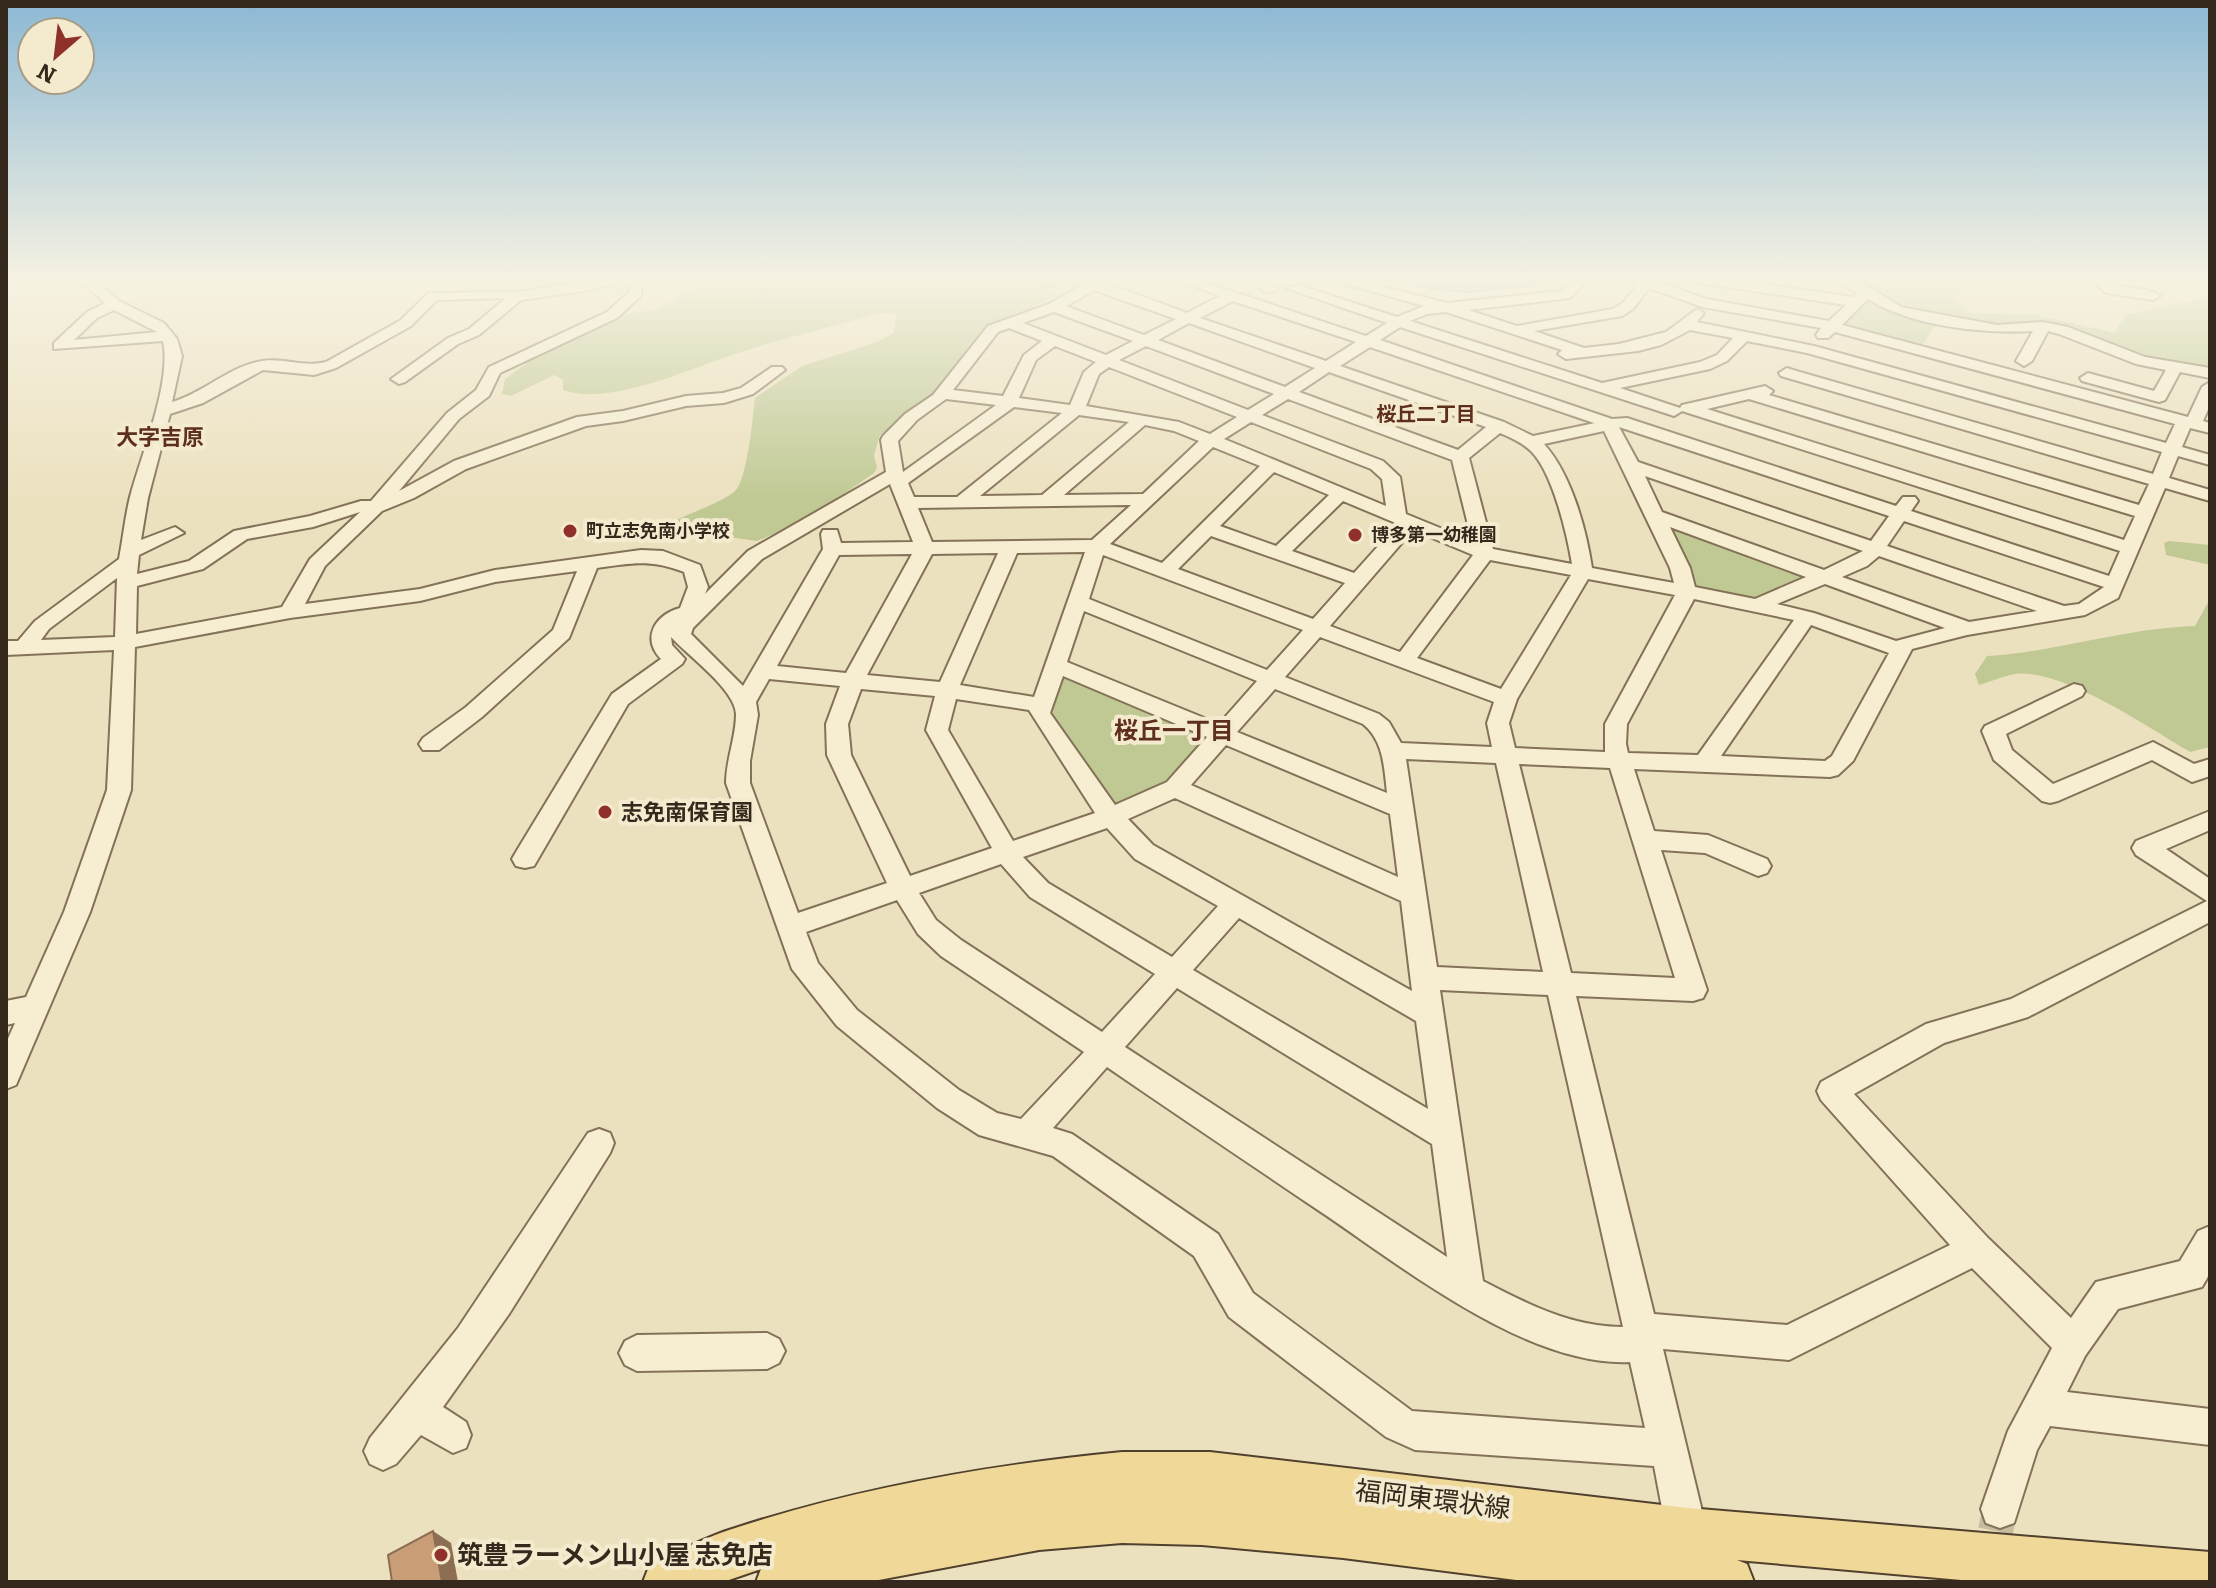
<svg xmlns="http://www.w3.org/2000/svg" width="2216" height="1588" font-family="Bitter,'Noto Sans JP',serif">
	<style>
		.green { fill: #c0c994 }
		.water { fill: #a2beb7; stroke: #6a8b85; stroke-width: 2 }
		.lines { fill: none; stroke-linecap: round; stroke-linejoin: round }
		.minor-tunnel { stroke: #c7bc9e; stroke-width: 35; stroke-dasharray: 35 17; stroke-linecap: butt }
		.minor-casing { stroke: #847258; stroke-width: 4 }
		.major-casing { stroke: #51402d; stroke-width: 4 }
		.minor { fill: #f7eed2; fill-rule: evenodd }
		.major { fill: #efd898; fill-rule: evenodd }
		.shaded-wall { fill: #8d6e53 }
		.building { fill: #c99d76; stroke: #8d6e53; stroke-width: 2 }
		.poi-dot { fill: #90302b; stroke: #f4ebcf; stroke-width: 3 }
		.labels { text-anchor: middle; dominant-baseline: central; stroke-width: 8; stroke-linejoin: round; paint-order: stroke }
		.far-poi-label { font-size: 18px; font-weight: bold; fill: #34291c; stroke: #f4ebcf; text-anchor: start }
		.far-neighbourhood-label { font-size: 20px; font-weight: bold; fill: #5f2f1d; stroke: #f4ebcf }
		.far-quarter-label { font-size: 22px; font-weight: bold; fill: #5f2f1d; stroke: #f4ebcf }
		.poi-label { font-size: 22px; font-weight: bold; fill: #34291c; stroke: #f4ebcf; text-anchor: start }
		.neighbourhood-label { font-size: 24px; font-weight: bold; fill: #5f2f1d; stroke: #f4ebcf }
		.near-street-label { font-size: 26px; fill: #34291c; stroke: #f4ebcf }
		.near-poi-label { font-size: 26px; font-weight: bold; fill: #34291c; stroke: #f4ebcf; text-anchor: start }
	</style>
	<rect width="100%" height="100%" fill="#ece1bf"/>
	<g class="green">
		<path d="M701,278h331l27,17 -77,35 -46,63 -56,42 -6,20 3,13 -3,5 -69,48 -48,20 -70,-10 -10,-11c15,-8 46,-18 58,-29 12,-10 18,-75 20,-93l47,-32 75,-24 17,-9 2,-17 -2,-3 -18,1c-45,13 -91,24 -135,38 -48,15 -130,55 -178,38v-10l-9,-5 -43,21 -9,-2 3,-15 35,-26 85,-39 34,-5 44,-28z"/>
		<polygon points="1862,278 2002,278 1993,284 1950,291 1967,313 2037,315 2115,333 2125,315 2210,297 2210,368 2156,360 2091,336 2043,323 1993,325 1904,309 1874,294 1873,289"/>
		<polygon points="1869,301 1896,313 1931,322 1935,326 1920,348 1844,325"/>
		<polygon points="1664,522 1810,575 1750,600 1691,589"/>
		<polygon points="2169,541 2210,545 2210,565 2166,555 2164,543"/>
		<path d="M2210,599v148l-20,5c-41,-24 -128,-84 -175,-78 -12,2 -25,8 -36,11l-4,-11 12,-18c70,-4 137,-28 208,-30z"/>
		<polygon points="1068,673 1209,736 1171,785 1115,808 1047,712 1059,678"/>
	</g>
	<polygon class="water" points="1381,278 1553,278 1543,284 1469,292 1437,289"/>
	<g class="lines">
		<polyline class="minor-tunnel" points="1985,1582 2000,1509"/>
		<g class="minor-casing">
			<g id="minor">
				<path d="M77,278h15l27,23 45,22 13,16 5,17 -10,46c31,-9 54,-33 85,-40 23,-6 46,6 69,0l75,-42 27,-27 90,-1 86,-14h33l5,5 -1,13 -24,22 -117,55 -11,23 -30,23 -60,72 55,-30 123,-44 46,-6 63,-15 37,-3 18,-5 31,-21h10l3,3 -32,24 -29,9 -38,3 -63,15 -37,5 -120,43 -52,29 -32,13 -57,55 -20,38 115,-15 75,-19 146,-20 22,1 37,14 8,22 -3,7 43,-43 138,-79 -5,-32 2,-4 22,-22 28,-19 55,-69 61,-22 35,-20 -9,-6h18l94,35 33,-17 -48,-18h20l174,58 21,-13 -101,-35 12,-3 99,32 27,-11 -99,-28h23l99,25 114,-12 14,-13h15l-20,20 -102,12 49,16 96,-17 10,-6 15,-19 -10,-6h20l58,21 123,22 17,-16 -152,-23 -7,-4h34l132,19 5,-4 -31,-15 32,3 42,26 96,18 46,-3 25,5 77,30 65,11v10l-30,-6 -15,28 -6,2 -77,-21 -2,-3 8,-5 66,18 12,-21 -30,-6 -77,-30 -11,-3 -16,30 -8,5 -8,-5 17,-30c-51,3 -122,-5 -165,-32l-26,26 346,92 14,-30 8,-5v23l-7,16 7,2v10l-20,-5 -8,19 28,8v10l-32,-9 -9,22 41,12v11l-45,-13 -47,110 -33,17 -118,20 -55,14 -59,112 -15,14 -8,2 -196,-8 20,62 54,4 59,24 4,7 -4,7 -9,3 -53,-23 -44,-3 46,140 -4,8 -10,3 -117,-5 78,318 133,11 163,-80 -129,-145 -4,-9 4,-9 105,-58 85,-25 196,-98 -71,-46 -4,-7 4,-7 74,-30v19l-44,19 44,30v43l-182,95 -84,26 -90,51 134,144 83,80 25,-36 84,-21 18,-30 12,-5v47l-8,14 -84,22 -33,47 -18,36 143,17v36l-160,-19 -13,24 -23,73 -14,5 -14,-5 -5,-14 27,-78 44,-83 -80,-80 -183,92 -126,-11 44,183 9,50h-40l-22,-116 -239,-16 -29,-13 -157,-120 -35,-61 -141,-100 -74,-21 -42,-27 -100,-82 -45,-57 -66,-186c0,-23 10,-46 10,-69 -1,-25 -49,-59 -65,-77l1,8 13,14 -3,5 -54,40 -94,162 -9,2 -9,-2 -4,-7 4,-7 96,-158 49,-35c-20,-21 -6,-44 19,-51l8,-21 -4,-15c-33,-13 -52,-9 -87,-4l-28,70 -87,79 -43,33h-16l-4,-6 4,-6 43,-31 87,-77 24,-59 -82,11 -75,19 -130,17 -155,29 -4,143 -41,122 -74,173 -10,4v-46l9,-20 -9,2v-24l20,-4 38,-85 43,-122 7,-140 -108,5v-14h12l17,-20 84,-62c4,-21 6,-42 11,-62 11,-42 42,-115 33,-156l-109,8v-6l33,-31 18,-9zM624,281l6,6 -1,5 -22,20 -118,55 -13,23 -29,23 -76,88h-10l-51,15 -76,15 -45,30 -52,13 2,-19 45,-22 -9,-6 -34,13 7,-42 22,-84 33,-11 60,-33 51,5 22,-7 75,-42 26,-26 69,-2 -37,31 -21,9 -57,41 8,5 6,-2 53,-38 21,-9 42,-35 69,-10zM1649,288l54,19 118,21 -5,7 2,3h10l7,-6 340,92 -9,19 -352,-97 -117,-24 7,-9 -7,-4 -31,23 -47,12 -35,4 -50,-17 88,-15 11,-7zM1095,290l7,3 74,26 -32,16 -78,-29zM1233,301l123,41 -30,19 -126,-43zM114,310l43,22 -83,8 23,-22zM1054,312l79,29 -27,14 -83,-32zM1446,312l116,38 -4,4 8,5 72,-8 23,-6 29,-15 43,8 -16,17 -17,7 -98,21 -192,-62 17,-7zM1189,323l126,45 -30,19 -127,-47zM1400,327l268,87 6,2 8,-5 438,140 -11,25 -198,-65 7,-10 -3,-4h-12l-7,9 -269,-88 -15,1 -232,-79zM1009,328l33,13 -18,14 -21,41 -50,-6 45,-58zM1747,341l60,12 355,99 -9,22 -360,-104 -6,-2 -8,5 2,3 368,108 -10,21 -370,-110 4,-4 -8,-5 -83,19 -2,3 -60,-20 90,-19 17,-8zM1055,346l41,16 -12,10 -14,33 -51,-7 17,-38zM1146,346l128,48 -26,16 -129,-50zM1370,347l224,76h1l-62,13 -29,-14 -164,-56zM1109,367l128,50 -27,17 -31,-12 -93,-16 13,-32zM1329,372l157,55 -28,23 -159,-58zM946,399l50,6 -93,67 -5,-31 19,-21zM1288,399l164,61 20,81 -66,-27 -6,-37 -17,-16 -121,-46zM1749,399l386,117 -11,24 -417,-131zM1014,407l48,6 -105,84h-43l-6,-14zM1079,415l50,7 -87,73 -62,1zM1251,422l120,47 11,10 4,27 -162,-67zM1145,425l29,6 25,10 -56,53 -79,1zM1619,427l270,89 -18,25 -233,-79zM1604,431l66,137 4,15 -82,-15c-6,-40 -21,-94 -48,-124zM1500,433c12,5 23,10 32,19 21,22 35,82 40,112l-79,-15 -24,-91zM1213,447l47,19 -98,97 -52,-19zM1274,472l55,23 -53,51 -56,-20zM1645,476l218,75 -39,19 -162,-58zM890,484l23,58 -72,1 -4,-13h-14l-2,4 2,15 -80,137 -52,-52 2,-6 69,-69zM1343,501l55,23 -44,49 -62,-22zM1131,505l-39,35 -160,2 -14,-34zM360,512l-50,47 -28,48 -146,27 1,-48 66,-17 44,-30 66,-12zM1904,521l200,66 -25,17 -15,2 -177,-60zM1670,527l136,50 -51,22 -60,-12 -5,-19zM1413,530l60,25 -73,97 -70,-26zM1211,536l134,47 -32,36 -135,-50zM1085,552l-51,145 -74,-12 57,-132zM998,553l-58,129 -73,-7 65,-121zM912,554l-66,119 -69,-7 62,-111zM1103,555l200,75 -36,40 -178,-71zM1879,556l158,55 -68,11 -127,-45 25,-11zM1490,560l81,15 -70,114 -84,-31zM117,578l-2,59 -74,3 8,-11zM1588,579l87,16 -70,129v28l-90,-4 -6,-25 8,-24zM1825,584l120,44 -49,13 -82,-28 -37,-9zM1694,599l100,21 -96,135 -70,-2 -2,-9 1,-20zM1084,611l173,70 -38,43 -152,-62zM1811,625l78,28 -57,103 -7,5 -104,-5zM1320,637l174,65 -7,21 5,24 -91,-4 -12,-21 -10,-8 -94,-37zM1063,676l144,61 -40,45 -52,23 -65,-92zM769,679l71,7 -14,38 1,31 60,128 -89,30 -48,-130v-22l8,-46 -2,-13zM861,689l74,7 -9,34 66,118 -82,28 -59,-121 -3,-31zM1275,689l88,35c21,17 21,44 24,69l-150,-61zM956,699l73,11 66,103 -82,28 -65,-111zM1226,745l164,69 8,63 -207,-92zM1406,759l90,4 47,209 -106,-5zM1519,764l91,4 65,210 -104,-5zM1175,798l226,103 11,90 -259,-146 -25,-26zM1107,828l28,31 83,47 -46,51 -124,-74 -25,-26zM1001,864l29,33 125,77 -53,58 -141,-92 -25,-20 -17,-27zM897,900l21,34 23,22 143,96 -63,67 -24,-6 -38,-23 -102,-80 -39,-47 -12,-31zM1239,918l177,103 12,88 -235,-139zM1177,988l255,156 15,113 -322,-210zM1440,990l108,5 75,332c-51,0 -96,-23 -140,-46zM1107,1067c70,48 141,96 211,143 84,56 208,157 312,152l15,66 -233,-17 -159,-118 -35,-59 -146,-100 -19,-6z"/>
				<polygon points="1036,278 1069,278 1050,286"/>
				<polygon points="1246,278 1262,278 1278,290 1266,293"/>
				<path d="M2090,278h15c18,15 39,6 55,18l-7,4 -47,-7z"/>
				<polygon points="2074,684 2082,686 2085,691 2082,696 2006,734 2012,750 2053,784 2153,742 2194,764 2210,759 2210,776 2192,782 2152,760 2058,801 2050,803 2042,801 1994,760 1982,731 1985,726"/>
				<polygon points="599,1129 610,1133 614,1143 610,1153 509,1314 443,1407 466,1422 471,1435 466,1448 453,1453 421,1435 396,1464 383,1470 370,1464 364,1451 370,1438 458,1328 588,1133"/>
				<polygon points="767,1333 779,1339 785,1351 779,1363 767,1369 637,1371 625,1365 619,1353 625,1341 637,1335"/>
			</g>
		</g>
		<g class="major-casing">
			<path id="major" d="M1122,1452h88l478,56 522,44v30h-226l-247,-22 10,4 7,18h-222l-189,-24 -141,-13 -80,-2 -83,7 -171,32h-112l5,-13 -38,13h-80l7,-18c26,-11 52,-25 79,-34 127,-42 259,-65 393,-78z"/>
		</g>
		<use href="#minor" class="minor"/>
		<use href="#major" class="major"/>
	</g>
	<polygon class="shaded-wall" points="433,1531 451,1543 458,1582 442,1582"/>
	<polygon class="building" points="433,1531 442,1582 392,1582 388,1555"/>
	<linearGradient id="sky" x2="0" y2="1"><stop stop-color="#8cb8d4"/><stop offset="0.56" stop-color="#f6f2e2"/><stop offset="1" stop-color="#f6f2e2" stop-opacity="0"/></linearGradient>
	<rect width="2216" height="500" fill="url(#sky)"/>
	<g class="poi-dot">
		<circle cx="570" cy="531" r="8"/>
		<circle cx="1355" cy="535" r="8"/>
		<circle cx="605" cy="812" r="8"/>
		<circle cx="441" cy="1555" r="8"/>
	</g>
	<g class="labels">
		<g class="far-poi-label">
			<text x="586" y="531">町立志免南小学校</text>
			<text x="1371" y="535">博多第一幼稚園</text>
		</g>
		<g class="far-neighbourhood-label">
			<text x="1426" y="414">桜丘二丁目</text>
		</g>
		<g class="far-quarter-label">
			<text x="160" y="437">大字吉原</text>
		</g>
		<g class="poi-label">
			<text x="621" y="812">志免南保育園</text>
		</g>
		<g class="neighbourhood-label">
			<text x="1174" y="731">桜丘一丁目</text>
		</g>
		<g class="near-street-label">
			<text transform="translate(1433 1500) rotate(7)">福岡東環状線</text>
		</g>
		<g class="near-poi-label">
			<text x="457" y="1555">筑豊ラーメン山小屋 志免店</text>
		</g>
	</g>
	<rect width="2216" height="1588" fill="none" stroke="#34291c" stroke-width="16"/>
	<g transform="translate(56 56) rotate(208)"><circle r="38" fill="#f4ebcf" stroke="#a79d87" stroke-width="2"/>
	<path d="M0-6L14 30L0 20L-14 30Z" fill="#90302b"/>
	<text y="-12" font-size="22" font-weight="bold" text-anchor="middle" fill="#34291c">N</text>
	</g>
</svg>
